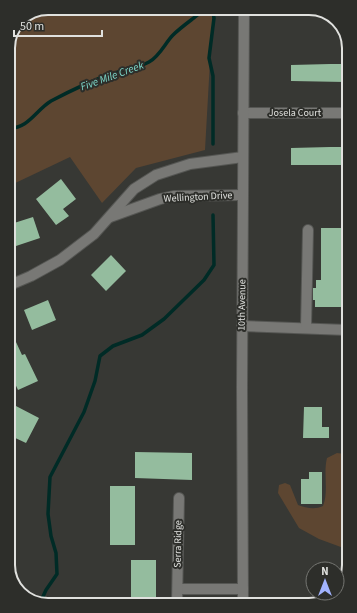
<svg xmlns="http://www.w3.org/2000/svg" width="357" height="613" font-family="'Source Sans 3',sans-serif">
	<style>
		.green { fill: #5d4631 }
		.lines { fill: none; stroke-linecap: round; stroke-linejoin: round }
		.stream { stroke: #002b26; stroke-width: 3.5 }
		.building { fill: #94bc9e }
		.minor-casing { stroke: #555653; stroke-width: 12 }
		.minor { stroke: #787875; stroke-width: 10 }
		.labels { text-anchor: middle; dominant-baseline: central; stroke-width: 4; stroke-linejoin: round; paint-order: stroke }
		.street-label { font-size: 10px; fill: #e0e1de; stroke: #2d2e2a }
		.water-label { font-size: 11px; font-style: italic; fill: #7dd7c9; stroke: #2d2e2a }
		.rim { fill: none; stroke: #e0e1de; stroke-width: 2 }
	</style>
	<rect width="100%" height="100%" fill="#373834"/>
	<g class="green">
		<polygon points="48,8 213,8 205,150 136,168 102,203 70,157 9,186 8,45 20,19"/>
		<path d="M337,453l8,1 3,7 1,89 -30,-11 -20,-11 -21,-35 1,-8 6,-2 5,2 8,20c8,3 17,5 25,1 6,-15 0,-32 4,-48z"/>
	</g>
	<g class="lines">
		<g class="stream">
			<polyline points="212,8 214,18 209,58 213,76 213,144"/>
			<path d="M9,128c19,1 27,-18 42,-27 19,-10 40,-20 60,-27 12,-4 27,-6 38,-12 11,-6 16,-19 24,-27 9,-9 23,-18 33,-27"/>
			<polyline points="40,603 46,590 57,574 56,553 51,536 48,514 50,477 84,412 95,381 100,356 113,346 142,335 164,319 204,280 214,265 213,215"/>
		</g>
	</g>
	<g class="building">
		<polygon points="330,64 345,64 345,82 291,81 291,65"/>
		<polygon points="330,147 346,147 346,165 291,165 291,148"/>
		<polygon points="61,179 76,199 63,209 69,216 56,225 36,199"/>
		<polygon points="33,217 40,238 10,248 9,236 14,234 11,224"/>
		<polygon points="321,228 345,228 345,282 347,282 347,307 315,307 315,300 313,300 313,288 316,288 316,280 321,280"/>
		<polygon points="111,255 126,271 106,291 91,275"/>
		<polygon points="48,300 56,320 32,330 24,310"/>
		<polygon points="10,329 22,355 25,354 38,381 18,390 10,373"/>
		<polygon points="14,405 39,418 26,443 11,436 11,426 15,418 11,416 11,412"/>
		<polygon points="304,407 322,407 322,427 329,427 329,438 303,438"/>
		<polygon points="135,452 192,453 192,480 135,478"/>
		<polygon points="309,472 322,472 322,504 301,504 301,479 309,479"/>
		<rect x="110" y="486" width="25" height="59"/>
		<polygon points="131,560 156,560 156,603 131,604"/>
	</g>
	<g class="lines">
		<g class="minor-casing">
			<g id="minor">
				<polyline points="243,113 346,113"/>
				<polyline points="110,217 160,199 174,196 243,195"/>
				<polyline points="10,285 31,276 60,260 94,234 134,189 156,175 190,164 243,157"/>
				<polyline points="242,326 347,330"/>
				<polyline points="306,328 308,230"/>
				<polyline points="178,589 243,589"/>
				<polyline points="243,602 242,387 244,8"/>
				<polyline points="177,603 179,498"/>
			</g>
		</g>
		<use href="#minor" class="minor"/>
	</g>
	<g class="labels">
		<g class="street-label">
			<text x="295" y="113">Josela Court</text>
			<text transform="translate(198 197) rotate(-3)">Wellington Drive</text>
			<text transform="translate(242 305) rotate(-89)">10th Avenue</text>
			<text transform="translate(178 544) rotate(-89)">Serra Ridge</text>
		</g>
		<g class="water-label">
			<text transform="translate(112 76) rotate(-20)">Five Mile Creek</text>
		</g>
	</g>
	<path d="M0 0H357V613H0ZM48 15H309A33 33 0 0 1 342 48V565A33 33 0 0 1 309 598H48A33 33 0 0 1 15 565V48A33 33 0 0 1 48 15Z" fill="#2d2e2a" fill-rule="evenodd"/>
	<path class="rim" d="M48 15H309A33 33 0 0 1 342 48V565A33 33 0 0 1 309 598H48A33 33 0 0 1 15 565V48A33 33 0 0 1 48 15Z"/>
	<g transform="translate(325 581)"><circle r="19" fill="#2d2e2a" stroke="#757672"/>
	<path d="M0-3L7 15L0 10L-7 15Z" fill="#a1b3fd"/>
	<text y="-6" font-size="11" font-weight="bold" text-anchor="middle" fill="#e0e1de">N</text>
	</g>
	<path d="M14 30v6h88v-6" fill="none" stroke="#e0e1de" stroke-width="2"/>
	<text x="20" y="30" font-size="12" fill="#e0e1de" stroke="#2d2e2a" stroke-width="3" paint-order="stroke">50 m</text>
</svg>
